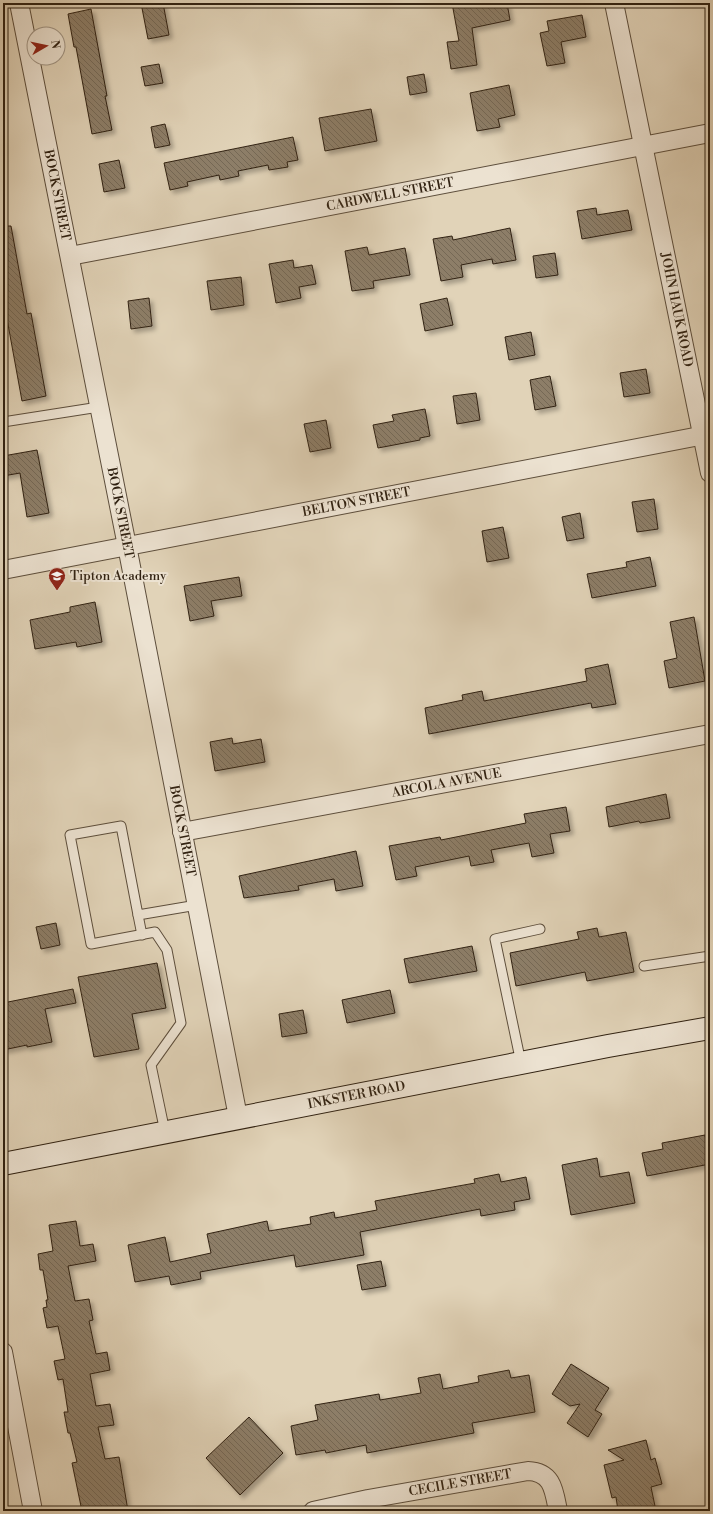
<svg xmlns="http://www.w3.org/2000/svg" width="713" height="1514" font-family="'Libre Bodoni',serif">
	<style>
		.building { fill: url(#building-back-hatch); stroke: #312212; filter: url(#shadow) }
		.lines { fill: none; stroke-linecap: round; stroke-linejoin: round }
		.service-casing { stroke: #5d4e3c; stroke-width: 11 }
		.minor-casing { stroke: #5d4e3c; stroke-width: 20 }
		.secondary-casing { stroke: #312212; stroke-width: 24 }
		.service { stroke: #ece2d1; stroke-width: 9 }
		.minor { stroke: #ece2d1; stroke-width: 18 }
		.secondary { stroke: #ece2d1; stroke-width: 22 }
		.labels { text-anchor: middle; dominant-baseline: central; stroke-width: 4; stroke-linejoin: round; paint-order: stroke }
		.street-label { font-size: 13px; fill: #312212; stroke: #ece2d1 }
		.poi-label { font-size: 13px; fill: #312212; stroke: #ece2d1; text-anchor: start }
	</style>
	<defs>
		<pattern id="building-back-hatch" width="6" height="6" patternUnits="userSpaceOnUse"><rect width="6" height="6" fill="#8d7e68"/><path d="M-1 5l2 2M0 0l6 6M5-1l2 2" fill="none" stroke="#746754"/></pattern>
		<filter id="shadow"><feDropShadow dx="3.5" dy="3.5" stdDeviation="2" flood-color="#0004"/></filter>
	</defs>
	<rect width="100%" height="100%" fill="#e1d3b8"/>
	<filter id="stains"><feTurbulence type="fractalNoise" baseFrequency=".005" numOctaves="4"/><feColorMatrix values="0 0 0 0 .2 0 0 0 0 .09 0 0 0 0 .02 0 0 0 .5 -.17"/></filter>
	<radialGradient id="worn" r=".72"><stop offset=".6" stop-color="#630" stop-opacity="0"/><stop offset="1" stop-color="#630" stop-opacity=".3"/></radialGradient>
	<g class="building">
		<polygon points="141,3 163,3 169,35 148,39"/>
		<polygon points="452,3 507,3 510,20 472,28 477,65 451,69 447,42 459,41"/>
		<polygon points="91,9 107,96 105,96 112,130 92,134 76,47 74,47 68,14"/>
		<polygon points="582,15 586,37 561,42 565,63 547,66 540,33 549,31 547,21"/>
		<polygon points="159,64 163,83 145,86 141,67"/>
		<polygon points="424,74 427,92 410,95 407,77"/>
		<polygon points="509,85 515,115 498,119 500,127 477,131 470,93"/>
		<polygon points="371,109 377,141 325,151 319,118"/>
		<polygon points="165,124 170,145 155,148 151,127"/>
		<polygon points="293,137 298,160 287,162 288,167 269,170 268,165 238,171 239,176 220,180 219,175 187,182 188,186 170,190 164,163"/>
		<polygon points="119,160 125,188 104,192 99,164"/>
		<polygon points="596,208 597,215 628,210 632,230 582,239 577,211"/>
		<polygon points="3,226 11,226 27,314 31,313 46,396 22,401 3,297"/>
		<polygon points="510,228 516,260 493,264 492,259 461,265 463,277 441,281 433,239 452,236 453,240"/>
		<polygon points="367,247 369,255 405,248 410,275 373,281 374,288 352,291 345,251"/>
		<polygon points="555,253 558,275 536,278 533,256"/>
		<polygon points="293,260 294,268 312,265 316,284 299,287 301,298 276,303 269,264"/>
		<polygon points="241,277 244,305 211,310 207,281"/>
		<polygon points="149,298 152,326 131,329 128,301"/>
		<polygon points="447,298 453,325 425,331 420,304"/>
		<polygon points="531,332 535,355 509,360 505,337"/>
		<polygon points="646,369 650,393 624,397 620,373"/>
		<polygon points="550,376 556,406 535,410 530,380"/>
		<polygon points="476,393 480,420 457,424 453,396"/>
		<polygon points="425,409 430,436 420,438 420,440 378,448 373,425 394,421 392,415"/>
		<polygon points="326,420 331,448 310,452 304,424"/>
		<polygon points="37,450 49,513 27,517 20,473 3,476 3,456"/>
		<polygon points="654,499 658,529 637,532 632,502"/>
		<polygon points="580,513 584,538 567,541 562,517"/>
		<polygon points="503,527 509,558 487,562 482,531"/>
		<polygon points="650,557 656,586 592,598 587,574 627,567 626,562"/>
		<polygon points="239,577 242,596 211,601 214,616 190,621 184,586"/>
		<polygon points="95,602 102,642 77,647 76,642 35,649 30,620 70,612 70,607"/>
		<polygon points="694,617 705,681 669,688 664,661 677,658 670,622"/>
		<polygon points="608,664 616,704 592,708 591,703 429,734 425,708 463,700 462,695 482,691 484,701 587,681 585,669"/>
		<polygon points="232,738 233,744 261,739 265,762 215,771 210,742"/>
		<polygon points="666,794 670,818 640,823 639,821 609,827 606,807"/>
		<polygon points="566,807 570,831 550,834 554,853 532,857 529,843 491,850 494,862 471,866 469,856 415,867 417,876 396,880 389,846 440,837 441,840 526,823 524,814"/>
		<polygon points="356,851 363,886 336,891 334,879 298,886 299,890 244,898 239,876"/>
		<polygon points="56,923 60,945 41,949 36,927"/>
		<polygon points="597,928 599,937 626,932 634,972 587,981 585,972 516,986 510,953 579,939 577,932"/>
		<polygon points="472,946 477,971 409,983 404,959"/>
		<polygon points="157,963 166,1008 132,1014 139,1049 94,1057 78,977"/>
		<polygon points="73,989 76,1003 45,1009 52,1042 27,1047 27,1045 3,1050 3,1003"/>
		<polygon points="390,990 395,1013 347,1023 342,1000"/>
		<polygon points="303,1010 307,1033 282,1037 279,1014"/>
		<polygon points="705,1135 710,1164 647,1176 642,1153 663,1149 662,1143"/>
		<polygon points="597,1158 600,1177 629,1172 635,1203 571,1215 562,1165"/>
		<polygon points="499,1174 501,1182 526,1177 530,1199 514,1202 515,1210 481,1216 480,1209 360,1232 364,1255 296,1267 294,1255 200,1272 201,1279 171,1285 169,1276 135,1282 128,1245 165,1237 170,1262 211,1253 207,1234 267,1221 269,1231 311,1224 310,1217 334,1212 335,1218 377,1210 375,1201 475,1183 474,1179"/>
		<polygon points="76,1221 80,1246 93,1244 96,1261 68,1266 75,1301 89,1299 93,1320 89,1321 96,1354 107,1352 110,1370 90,1374 96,1406 110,1404 114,1425 98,1427 105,1459 119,1457 128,1511 82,1511 72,1463 77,1462 70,1433 68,1433 64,1412 68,1412 63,1379 58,1380 54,1361 65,1359 58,1326 47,1328 43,1308 47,1307 46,1300 48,1300 43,1270 40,1270 38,1254 53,1251 49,1225"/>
		<polygon points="381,1261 386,1286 362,1290 357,1265"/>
		<polygon points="571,1364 609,1388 595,1410 602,1414 588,1437 567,1423 580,1404 570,1406 552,1394"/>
		<polygon points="509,1370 511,1378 529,1375 535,1412 472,1423 474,1433 367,1453 366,1445 326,1453 325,1450 296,1455 291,1426 318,1420 315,1405 379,1394 380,1400 421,1393 418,1378 440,1374 443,1389 479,1382 478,1376"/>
		<polygon points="249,1417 283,1453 240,1495 206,1458"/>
		<polygon points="646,1440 651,1460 655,1458 662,1484 651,1487 656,1511 618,1511 616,1497 612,1498 604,1465 624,1460 608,1450"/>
	</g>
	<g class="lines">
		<g class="service-casing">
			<g id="service">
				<polyline points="3,422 99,407"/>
				<polyline points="138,915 142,935"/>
				<polyline points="644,966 710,956"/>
				<polyline points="521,1063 495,939 540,929"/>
				<polyline points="165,1132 151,1065 181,1023 167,950 155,932 91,944 70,835 121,826 138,915 197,905"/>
			</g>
		</g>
		<g class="minor-casing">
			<g id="minor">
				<path id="s1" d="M19,3l108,543 111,571"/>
				<path id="s2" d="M614,3l96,470"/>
				<path id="s3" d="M70,256l640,-123"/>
				<path id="s4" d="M3,570l707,-136"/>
				<path id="s5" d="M182,832l528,-98"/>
				<polyline points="3,1352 33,1511"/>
				<path id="s6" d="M313,1511l55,-12 160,-28c25,1 26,20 30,40"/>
			</g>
		</g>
		<g class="secondary-casing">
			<g id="secondary">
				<path id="s7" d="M3,1164l605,-118 102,-18"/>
			</g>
		</g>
		<use href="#service" class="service"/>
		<use href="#minor" class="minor"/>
		<use href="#secondary" class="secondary"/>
	</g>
	<defs>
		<g id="school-pin" transform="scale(0.9)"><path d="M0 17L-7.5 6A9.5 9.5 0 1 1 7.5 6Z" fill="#8f2418" stroke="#ece2d1"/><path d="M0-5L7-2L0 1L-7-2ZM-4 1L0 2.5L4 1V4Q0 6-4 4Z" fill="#fff"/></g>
	</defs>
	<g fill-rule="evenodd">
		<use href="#school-pin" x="57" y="576"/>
	</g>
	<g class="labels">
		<g class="street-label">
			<text stroke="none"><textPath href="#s1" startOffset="196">BOCK STREET</textPath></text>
			<text stroke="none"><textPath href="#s3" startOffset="326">CARDWELL STREET</textPath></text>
			<text stroke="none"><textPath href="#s2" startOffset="313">JOHN HAUK ROAD</textPath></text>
			<text stroke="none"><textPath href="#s4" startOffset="360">BELTON STREET</textPath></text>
			<text stroke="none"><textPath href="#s1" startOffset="520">BOCK STREET</textPath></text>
			<text stroke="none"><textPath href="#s5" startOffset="269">ARCOLA AVENUE</textPath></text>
			<text stroke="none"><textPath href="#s1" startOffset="844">BOCK STREET</textPath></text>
			<text stroke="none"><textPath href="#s7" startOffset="360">INKSTER ROAD</textPath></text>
			<text stroke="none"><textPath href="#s6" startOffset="150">CECILE STREET</textPath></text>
		</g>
		<g class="poi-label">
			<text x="70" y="576">Tipton Academy</text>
		</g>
	</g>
	<rect width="713" height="1514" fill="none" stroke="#e1d3b8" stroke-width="16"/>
	<rect x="4" y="4" width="705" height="1506" fill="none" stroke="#312212" stroke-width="2"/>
	<rect x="8" y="8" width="697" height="1498" fill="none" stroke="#312212"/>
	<g transform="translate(46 46) rotate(81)"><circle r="19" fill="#ece2d1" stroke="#a19585"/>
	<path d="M0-3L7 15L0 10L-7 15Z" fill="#8f2418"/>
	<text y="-6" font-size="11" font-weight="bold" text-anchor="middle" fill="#312212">N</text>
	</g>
	<rect width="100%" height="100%" filter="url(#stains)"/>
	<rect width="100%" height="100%" fill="url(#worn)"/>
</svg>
